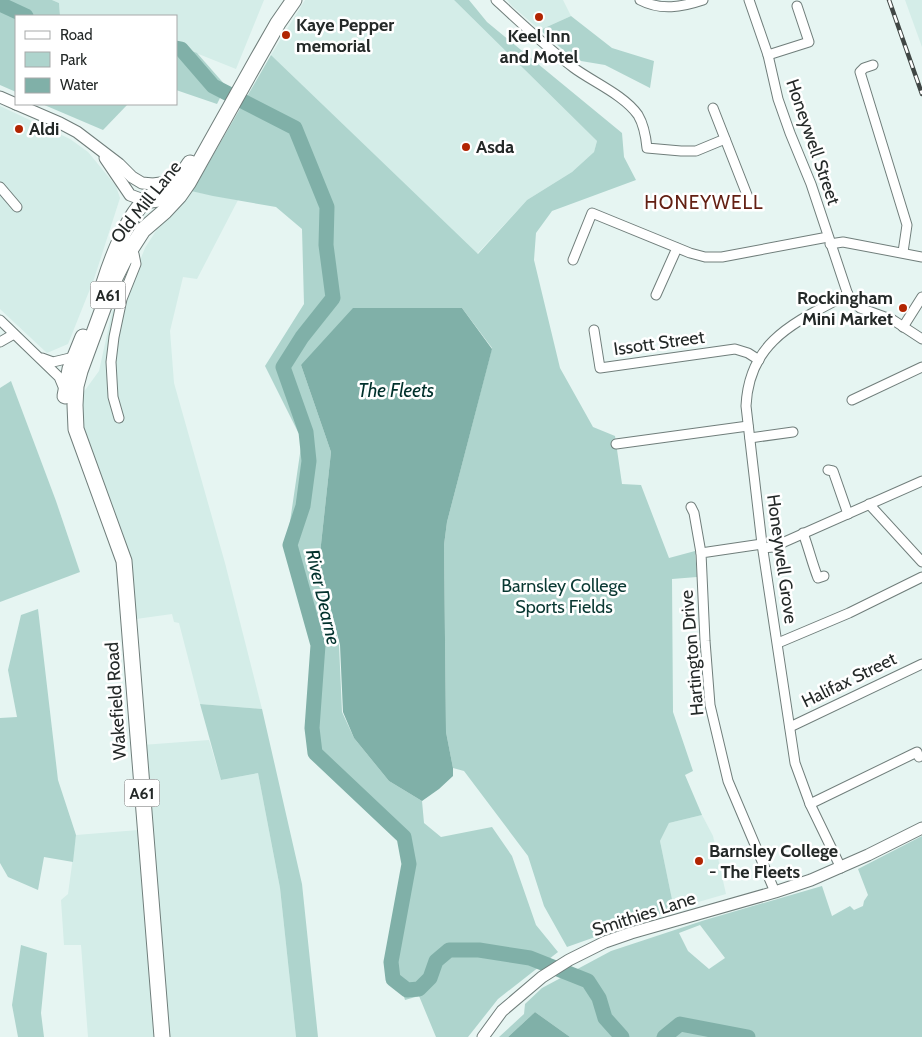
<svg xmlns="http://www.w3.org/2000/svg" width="922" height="1037" font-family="Cabin,sans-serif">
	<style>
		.built { fill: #d4ede8 }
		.green { fill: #aed4cd; fill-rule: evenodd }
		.water { fill: #80b0a8 }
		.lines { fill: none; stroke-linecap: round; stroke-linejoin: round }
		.river { stroke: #80b0a8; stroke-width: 15 }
		.minor-casing { stroke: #707e7b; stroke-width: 11 }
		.tertiary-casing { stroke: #707e7b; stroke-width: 13 }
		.primary-casing { stroke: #707e7b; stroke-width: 17 }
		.minor { stroke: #fff; stroke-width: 9 }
		.tertiary { stroke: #fff; stroke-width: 11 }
		.primary { stroke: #fff; stroke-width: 15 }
		.rail-casing { stroke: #404745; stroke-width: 4.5 }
		.rail { stroke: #fff; stroke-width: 2.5; stroke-dasharray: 8; stroke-linecap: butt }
		.poi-dot { fill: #b12502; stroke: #fff; stroke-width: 2 }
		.labels { text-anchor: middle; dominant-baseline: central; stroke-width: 5; stroke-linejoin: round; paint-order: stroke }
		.shield { fill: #fff; stroke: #666968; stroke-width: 1 }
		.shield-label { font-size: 16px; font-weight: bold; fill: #242928 }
		.poi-label { font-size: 18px; font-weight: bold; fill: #242928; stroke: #fff; text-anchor: start }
		.street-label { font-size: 18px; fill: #242928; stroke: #fff }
		.park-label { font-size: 18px; fill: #093832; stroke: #fff }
		.neighbourhood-label { font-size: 19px; letter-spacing: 1px; fill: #632013; stroke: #fff }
		.water-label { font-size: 19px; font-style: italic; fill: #01312c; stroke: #fff }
	</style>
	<rect width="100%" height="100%" fill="#e6f5f2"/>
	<g class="built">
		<polygon points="52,0 264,0 236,69 176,45 176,16 60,16 59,3"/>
		<polygon points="305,0 454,0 597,141 594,152 572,172 527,200 477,254 271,55"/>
		<polygon points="507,0 563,0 571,16 540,30 512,6"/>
		<polygon points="905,0 922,0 922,47"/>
		<polygon points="0,106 70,139 88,152 116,186 120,198 94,279 68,344 47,353 0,309"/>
		<polygon points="191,191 238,200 197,279 183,277 170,331 174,383 225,563 262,709 200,704 179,623 174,622 172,614 136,619 130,555 80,416 83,393 99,371 112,312 137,268 145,248 168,212"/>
		<polygon points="209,740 221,780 258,773 280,888 296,1037 88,1037 81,945 64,945 61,900 68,894 76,835 151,829 142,745"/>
		<polygon points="702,815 713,836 726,894 674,909 660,841 669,823"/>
	</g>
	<g class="green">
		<polygon points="0,0 52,0 59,3 60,16 16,16 16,92 0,85"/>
		<polygon points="454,0 469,0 487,22 622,133 624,157 636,180 552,211 536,233 534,260 560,368 593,427 615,436 622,484 641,485 669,558 695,551 697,577 672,579 673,712 693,771 685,775 702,815 669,823 660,841 674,909 567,947 544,906 528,856 464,771 453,768 446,732 444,545 447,522 492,348 462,308 301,365 331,452 319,563 339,645 342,712 354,738 389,781 422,801 424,823 441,837 492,827 512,856 536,925 558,952 498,999 468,1037 436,1037 419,996 405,1000 396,969 409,837 315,753 312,728 318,645 286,549 302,440 265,366 304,304 302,229 276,207 213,196 191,191 197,183 271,55 478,254 527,200 572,172 594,152 597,141"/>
		<polygon points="571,16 612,48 654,61 650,88 605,65 575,60 540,30"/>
		<polygon points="176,45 197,53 226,86 217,104 176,90"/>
		<polygon points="42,104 128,104 103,130"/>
		<polygon points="11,381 56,501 80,572 0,602 0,388"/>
		<polygon points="38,609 58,780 76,835 73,862 44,857 38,890 8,877 0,863 0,718 17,717 8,670 21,615"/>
		<polygon points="200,704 262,709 302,884 318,1037 296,1037 280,888 258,773 221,780"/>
		<path d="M922,836v201h-352l-35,-25 -27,25h-9l25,-23 1,-10 17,-16 69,-37 94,-31 117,-34 10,30 18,-10 4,4 9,-4 1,-5 4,-6 -10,-26zM700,925l25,33 -16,11 -21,-18 -9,-18z"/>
		<polygon points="21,945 47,953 41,1013 44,1037 18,1037 12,1005"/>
	</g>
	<g class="water">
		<polygon points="353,308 462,308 492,349 447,522 444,545 446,732 453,768 453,776 439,789 422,801 389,781 354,738 343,712 340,645 319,563 331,452 301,365"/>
		<polygon points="535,1012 570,1037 508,1037"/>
	</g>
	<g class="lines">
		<g class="river">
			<polyline points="0,4 26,16"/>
			<polyline points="176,48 181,49 213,86 295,128 327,207 326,245 333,298 302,337 283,367 306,432 309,461 303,506 290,545 318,645 312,728 315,753 404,837 409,864 391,962 393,979 407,990 419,989 430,978 436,961 449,950 479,950 530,958 588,981 599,998 605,1018 622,1037"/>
			<polyline points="664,1037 680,1024 748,1037"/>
		</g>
		<g class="minor-casing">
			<g id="minor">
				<path d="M496,0c25,23 50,47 78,68 19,14 50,27 64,47 6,10 8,23 9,33l34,3h15l29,-12"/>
				<path d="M640,0c21,11 42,7 63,0"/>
				<polyline points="749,0 768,55 778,99 790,133 811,184 849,298 860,308 893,320 922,339"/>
				<polyline points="768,55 809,42 797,6"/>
				<polyline points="873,65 864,68 860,72 907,225 903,252"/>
				<polyline points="713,108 751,205"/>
				<polyline points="0,187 17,207"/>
				<polyline points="830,244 843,242 922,257"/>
				<polyline points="573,260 592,213 690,253 705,257 722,257 828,237"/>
				<polyline points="656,295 677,248"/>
				<polyline points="0,320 59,377 64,389"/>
				<polyline points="903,327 922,297"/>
				<polyline points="594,330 600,368 735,349 748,353 759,360"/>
				<polyline points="0,342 14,334"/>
				<polyline points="42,358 53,362 74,357"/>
				<polyline points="852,400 922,367"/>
				<polyline points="119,418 113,397 111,362 114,337 122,299 136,264 134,254 126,250"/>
				<polyline points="750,438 793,432"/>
				<polyline points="616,444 748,426"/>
				<polyline points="828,470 833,471 848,514"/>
				<polyline points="869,504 922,562"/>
				<polyline points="691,507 694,513 701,553"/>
				<path d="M803,533c6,16 9,30 15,45l6,-2"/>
				<polyline points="762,544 701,553 705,641 710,705 728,781 775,892"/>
				<polyline points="763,548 773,547 922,481"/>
				<polyline points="778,643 849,613 922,577"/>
				<polyline points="790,727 922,664"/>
				<polyline points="810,804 917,752 919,757"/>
				<path d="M841,868l-31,-64 -15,-41 -33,-219 -16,-138c3,-66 50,-84 102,-112"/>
			</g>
		</g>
		<g class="tertiary-casing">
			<g id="tertiary">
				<polyline points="0,97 16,104"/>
				<polyline points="16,104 60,123 77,132 119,164 132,177 142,183 153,184 168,182"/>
				<polyline points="105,158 130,195 138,198 143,203 159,201 183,187"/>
				<polyline points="483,1037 502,1011 542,977 569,960 605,942 631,933 775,892 811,880 868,855 922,828"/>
			</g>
		</g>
		<g class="primary-casing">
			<g id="primary">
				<path d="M104,283c7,-22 23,-65 39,-80 15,-16 36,-19 47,-40"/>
				<polyline points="65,396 70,369 83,337"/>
				<polyline points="162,1037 124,561 76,429 75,405 76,386 80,371 112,284 125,258 143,230 165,211 179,196 188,183 258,58 278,23 294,0"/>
			</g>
		</g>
		<use href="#minor" class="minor"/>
		<use href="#tertiary" class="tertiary"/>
		<use href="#primary" class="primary"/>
		<g class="rail-casing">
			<polyline id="rail" points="889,0 922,94"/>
		</g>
		<use href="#rail" class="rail"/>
	</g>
	<g class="poi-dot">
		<circle cx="539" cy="17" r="5"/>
		<circle cx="286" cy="35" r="5"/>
		<circle cx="19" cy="129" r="5"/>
		<circle cx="466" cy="147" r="5"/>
		<circle cx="903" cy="308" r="5"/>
		<circle cx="699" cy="861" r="5"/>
	</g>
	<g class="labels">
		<g class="shield">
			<rect x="90.5" y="281.5" width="35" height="27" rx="4"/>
			<rect x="124.5" y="779.5" width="35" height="27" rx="4"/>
		</g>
		<g class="shield-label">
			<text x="108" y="295">A61</text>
			<text x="142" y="793">A61</text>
		</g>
		<g class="poi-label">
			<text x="296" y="25">Kaye Pepper<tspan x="296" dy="21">memorial</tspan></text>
			<text x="539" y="36" text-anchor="middle">Keel Inn<tspan x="539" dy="21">and Motel</tspan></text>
			<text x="29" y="129">Aldi</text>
			<text x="476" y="147">Asda</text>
			<text x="893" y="298" text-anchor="end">Rockingham<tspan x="893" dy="21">Mini Market</tspan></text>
			<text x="709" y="851">Barnsley College<tspan x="709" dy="21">- The Fleets</tspan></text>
		</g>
		<g class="street-label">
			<text transform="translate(813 142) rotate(71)">Honeywell Street</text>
			<text transform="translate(146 202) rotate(-51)">Old Mill Lane</text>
			<text transform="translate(659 343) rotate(-8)">Issott Street</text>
			<text transform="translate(782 559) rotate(82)">Honeywell Grove</text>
			<text transform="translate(692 653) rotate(-95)">Hartington Drive</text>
			<text transform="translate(849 680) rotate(-26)">Halifax Street</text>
			<text transform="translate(116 701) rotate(-94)">Wakefield Road</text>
			<text transform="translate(644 914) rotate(-18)">Smithies Lane</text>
		</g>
		<g class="park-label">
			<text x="564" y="586">Barnsley College<tspan x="564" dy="21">Sports Fields</tspan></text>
		</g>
		<g class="neighbourhood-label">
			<text x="704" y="202">HONEYWELL</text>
		</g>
		<g class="water-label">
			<text x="396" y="390">The Fleets</text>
			<text transform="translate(323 597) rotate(77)">River Dearne</text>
		</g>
	</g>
	<rect x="15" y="15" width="162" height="90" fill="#ffffff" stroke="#a7a9a9"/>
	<rect x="25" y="31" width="25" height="8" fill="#ffffff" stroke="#a7a9a9"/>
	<text x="60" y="40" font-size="15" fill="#242928">Road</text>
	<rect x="25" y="52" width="25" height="15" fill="#aed4cd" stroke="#a7a9a9"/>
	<text x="60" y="65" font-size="15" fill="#242928">Park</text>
	<rect x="25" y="78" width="25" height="15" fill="#80b0a8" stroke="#a7a9a9"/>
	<text x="60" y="90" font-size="15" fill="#242928">Water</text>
</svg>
